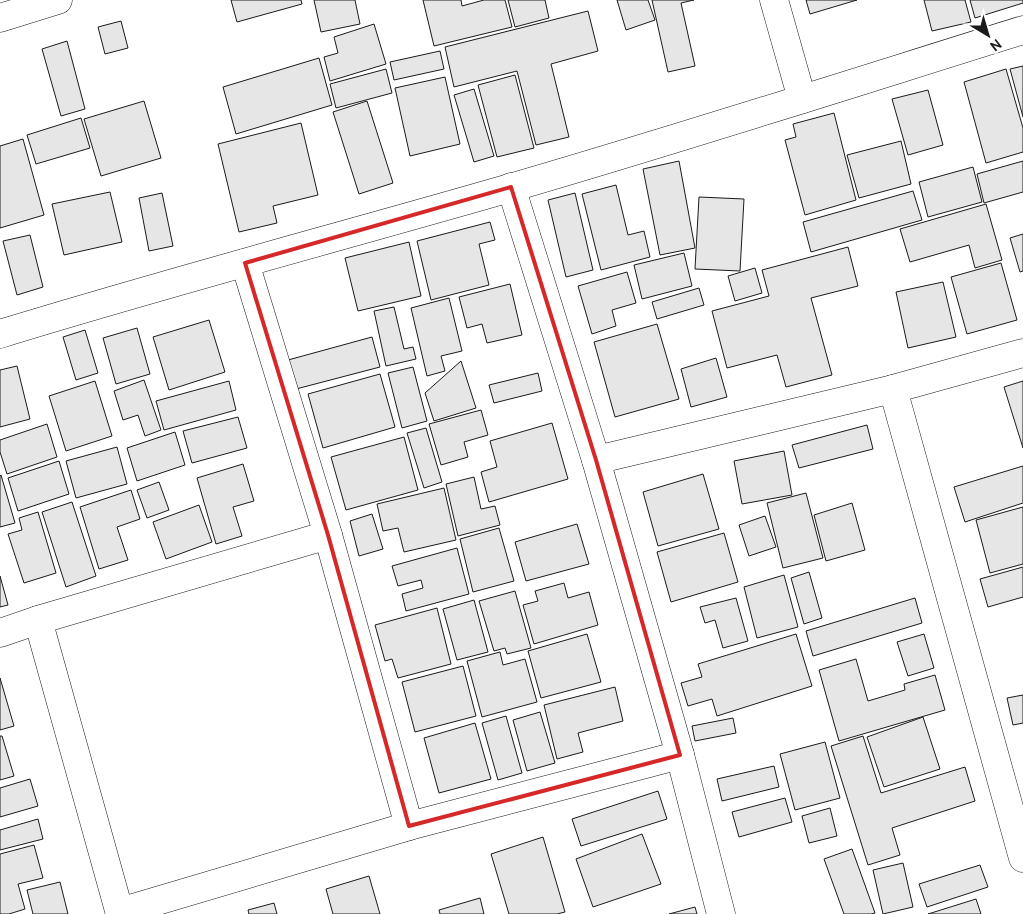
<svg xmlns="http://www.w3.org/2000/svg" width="1023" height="914" font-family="Cabin,sans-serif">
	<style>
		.building { fill: #e6e6e6; stroke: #1a1a1a }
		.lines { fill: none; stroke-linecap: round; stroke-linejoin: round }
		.street-casing { stroke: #1a1a1a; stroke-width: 29 }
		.street { stroke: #fff; stroke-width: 28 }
		.marked { fill: none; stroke: #d62828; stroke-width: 4; stroke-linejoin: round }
	</style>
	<rect width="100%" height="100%" fill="#fff"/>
	<g class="building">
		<polygon points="231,0 301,0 302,4 237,22"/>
		<polygon points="314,0 355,0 360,24 321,32"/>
		<polygon points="423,0 461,0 462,6 484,0 505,0 512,27 434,46"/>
		<polygon points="508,0 545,0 549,18 515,27"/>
		<polygon points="617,0 648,0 655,20 626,30"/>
		<polygon points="652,0 694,0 681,3 695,66 668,72"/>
		<polygon points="806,0 857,0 810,14"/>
		<polygon points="924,0 965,0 971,22 932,31"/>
		<polygon points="970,0 1023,0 1023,3 975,18"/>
		<polygon points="588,11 598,51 551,64 569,137 536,145 517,71 454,87 445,47"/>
		<polygon points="121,21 128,48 105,54 98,27"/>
		<polygon points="374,24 386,64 330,81 324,57 338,53 334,37"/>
		<polygon points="67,41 85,109 61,116 42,49"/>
		<polygon points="440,51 444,69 394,80 390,62"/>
		<polygon points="319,58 332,105 236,134 223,87"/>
		<polygon points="1023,66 1023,117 1010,69"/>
		<polygon points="386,69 392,93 336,108 330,84"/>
		<polygon points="1006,69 1023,128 1023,152 986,163 964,82"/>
		<polygon points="515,75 534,148 497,157 478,85"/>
		<polygon points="445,77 460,144 410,156 395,88"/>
		<polygon points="474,89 494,156 474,162 454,95"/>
		<polygon points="928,90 943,145 908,155 892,99"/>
		<polygon points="144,101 161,158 101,176 84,119"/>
		<polygon points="367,101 393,183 359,194 333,112"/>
		<polygon points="834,113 856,200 805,215 785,140 796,137 793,124"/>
		<polygon points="81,118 90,148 36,164 27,135"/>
		<polygon points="301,123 318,195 273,206 277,223 239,232 218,144"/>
		<polygon points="23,139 44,215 0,228 0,146"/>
		<polygon points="901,141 911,184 859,198 847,155"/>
		<polygon points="679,161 695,248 660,255 643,169"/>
		<polygon points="1023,161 1023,192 984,203 977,174"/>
		<polygon points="973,167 982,202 928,217 919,182"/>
		<polygon points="616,185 628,235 644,231 650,257 601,270 582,194"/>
		<polygon points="913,191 922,220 811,252 803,222"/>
		<polygon points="110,192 122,242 64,255 52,204"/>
		<polygon points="162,193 173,246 149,251 139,198"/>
		<polygon points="575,193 593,270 566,277 548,200"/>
		<polygon points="699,197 744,199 740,271 695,269"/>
		<polygon points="986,204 1002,260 975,268 969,245 910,262 900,229"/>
		<polygon points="490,222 495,240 479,244 489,285 431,300 417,241"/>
		<polygon points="1023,234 1023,271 1020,272 1010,238"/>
		<polygon points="30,235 43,287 17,295 3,241"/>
		<polygon points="409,242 421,296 358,311 345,258"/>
		<polygon points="848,247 858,286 811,298 832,375 786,387 777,355 727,368 712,311 769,296 762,270"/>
		<polygon points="684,253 692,286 642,299 634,265"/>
		<polygon points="1001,263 1017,320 967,334 951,277"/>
		<polygon points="755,268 762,293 735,301 728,276"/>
		<polygon points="627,272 636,303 612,310 616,326 592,334 578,286"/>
		<polygon points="943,282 956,337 908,348 896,292"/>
		<polygon points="510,284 522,335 487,343 482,324 467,328 459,297"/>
		<polygon points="699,288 704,305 657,319 652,302"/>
		<polygon points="449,298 462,351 441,356 445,371 427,376 411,308"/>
		<polygon points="394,307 404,349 413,347 416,359 386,366 374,311"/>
		<polygon points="209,320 225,372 169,390 153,337"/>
		<polygon points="657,324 679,399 615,417 594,342"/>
		<polygon points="137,328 150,374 116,384 103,338"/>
		<polygon points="85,330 98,373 76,380 63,337"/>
		<polygon points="372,337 380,367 296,389 288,360"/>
		<polygon points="716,358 727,397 691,407 681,369"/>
		<polygon points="461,361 476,408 434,421 425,393"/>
		<polygon points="17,366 30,419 0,427 0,370"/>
		<polygon points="413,367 427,421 402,428 388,373"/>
		<polygon points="538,373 542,391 494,403 489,385"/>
		<polygon points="380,374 395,427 323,448 308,394"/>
		<polygon points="144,380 161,430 145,436 138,415 123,420 114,391"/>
		<polygon points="95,381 112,436 66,451 49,396"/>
		<polygon points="229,381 236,410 164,430 156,401"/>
		<polygon points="1023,381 1023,448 1004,387"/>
		<polygon points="481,410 488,435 464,442 468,457 441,465 429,424"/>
		<polygon points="238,417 247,448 192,463 183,431"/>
		<polygon points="552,423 568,479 489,502 481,472 497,467 490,441"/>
		<polygon points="47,424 57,457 7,474 0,452 0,440"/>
		<polygon points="867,425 873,449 799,468 792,445"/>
		<polygon points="426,428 442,482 424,488 407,433"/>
		<polygon points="175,432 185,465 137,481 127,448"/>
		<polygon points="404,437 418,490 346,510 331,457"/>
		<polygon points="117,447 127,484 76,498 66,461"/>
		<polygon points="784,451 792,495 742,504 734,461"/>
		<polygon points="59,461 69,494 18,511 8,478"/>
		<polygon points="243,464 254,501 233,507 242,536 216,544 197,478"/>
		<polygon points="1023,466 1023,503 965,522 954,487"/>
		<polygon points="703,474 719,529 658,546 643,492"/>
		<polygon points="1,475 15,523 0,527 0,476"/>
		<polygon points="474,477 481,509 495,506 500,525 458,536 446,484"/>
		<polygon points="159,482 169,510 147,518 137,490"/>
		<polygon points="444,488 456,540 404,552 398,528 383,531 377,504"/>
		<polygon points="131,490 140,519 117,527 128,560 99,569 80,507"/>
		<polygon points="806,493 823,558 783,568 767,503"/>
		<polygon points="72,502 96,576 66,587 42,512"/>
		<polygon points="852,503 865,550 826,561 814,515"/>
		<polygon points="199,505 212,542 166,559 153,522"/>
		<polygon points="1023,507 1023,564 990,573 976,520"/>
		<polygon points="38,512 56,573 24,583 8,534 22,530 19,518"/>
		<polygon points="372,514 383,549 359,556 350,521"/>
		<polygon points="765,516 776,547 749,556 739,525"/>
		<polygon points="577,524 589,564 526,581 515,542"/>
		<polygon points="499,528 514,581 473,592 460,539"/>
		<polygon points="724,533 738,582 671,602 657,552"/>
		<polygon points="457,548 469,594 406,611 402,594 423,588 421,580 398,586 392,566"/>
		<polygon points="1023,567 1023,597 988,607 980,579"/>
		<polygon points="809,572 822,618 804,624 791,578"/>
		<polygon points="784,575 798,627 757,638 744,587"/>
		<polygon points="0,576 8,605 0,607"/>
		<polygon points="564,583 568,598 589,592 598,625 534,644 523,605 538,601 535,591"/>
		<polygon points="515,591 531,648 507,654 505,648 494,651 479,601"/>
		<polygon points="736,598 748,641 723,648 715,620 705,623 700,607"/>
		<polygon points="915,598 922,623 813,656 806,631"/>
		<polygon points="474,600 488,652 457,660 443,609"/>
		<polygon points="437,608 451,664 398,678 392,659 385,661 375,625"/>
		<polygon points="587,634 601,682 541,698 528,651"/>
		<polygon points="796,634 812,686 717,716 712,699 688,706 681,683 702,677 698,664"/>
		<polygon points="924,634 934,668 908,676 897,642"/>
		<polygon points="500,652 503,665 525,659 537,702 482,717 467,661"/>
		<polygon points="856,659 868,701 905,690 904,684 935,675 945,710 839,741 819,670"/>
		<polygon points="463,666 476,716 415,732 402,682"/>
		<polygon points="0,678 14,726 0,730"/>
		<polygon points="615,687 623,721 578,733 583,752 557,759 544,705"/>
		<polygon points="1023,695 1023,723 1013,725 1007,698"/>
		<polygon points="540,712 555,763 527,771 513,720"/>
		<polygon points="506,716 522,773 498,780 482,723"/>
		<polygon points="923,717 940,769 884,787 867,737"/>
		<polygon points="733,718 736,733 695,741 692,726"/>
		<polygon points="475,723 491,779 439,793 424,738"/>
		<polygon points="0,736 2,736 14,776 0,780"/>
		<polygon points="863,736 881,793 965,767 975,801 892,828 900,855 868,865 831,746"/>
		<polygon points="825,742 840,798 795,810 780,754"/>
		<polygon points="774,766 779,787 722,801 717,779"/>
		<polygon points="30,779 38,806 0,817 0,788"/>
		<polygon points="658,791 667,819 581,846 572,819"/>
		<polygon points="785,798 792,822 739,837 732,812"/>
		<polygon points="830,808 837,836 809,843 802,816"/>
		<polygon points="38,819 43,839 0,850 0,830"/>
		<polygon points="642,834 661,884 593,907 576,859"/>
		<polygon points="543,837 565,912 557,914 509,914 491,854"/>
		<polygon points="34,845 43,878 18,884 25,909 9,914 0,914 0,854"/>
		<polygon points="852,849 875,913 871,914 844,914 824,859"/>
		<polygon points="903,863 913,907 883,914 873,870"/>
		<polygon points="980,865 988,887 927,907 919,884"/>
		<polygon points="369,876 380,914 333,914 326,889"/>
		<polygon points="60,882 68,914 33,914 27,890"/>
		<polygon points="480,898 484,914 440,914 439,910"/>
		<polygon points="976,899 981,914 928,914"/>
		<polygon points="274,903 277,914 249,914 248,910"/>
		<polygon points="695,907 697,914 669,914"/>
	</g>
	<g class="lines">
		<g class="street-casing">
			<g id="street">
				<polyline points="774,0 802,99"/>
				<polyline points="0,18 58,0"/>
				<polyline points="511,187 596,460 680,755 721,914"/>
				<polyline points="245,263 328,535 409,826"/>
				<path d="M0,334c169,-52 340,-97 510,-146 172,-50 343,-105 513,-158"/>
				<polyline points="893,389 1023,858"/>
				<polyline points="596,460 893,389 1023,353"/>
				<polyline points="38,620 120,914"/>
				<polyline points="0,633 38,620 328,535"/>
				<polyline points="120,912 409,826 680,755"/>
			</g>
		</g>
		<use href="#street" class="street"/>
	</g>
	<path class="marked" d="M511,187l85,273 84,295 -271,71 -81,-291 -83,-272z"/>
	<g transform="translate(988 35) rotate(142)" stroke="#ffffff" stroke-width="4" paint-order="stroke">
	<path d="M0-4L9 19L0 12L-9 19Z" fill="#1a1a1a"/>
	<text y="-8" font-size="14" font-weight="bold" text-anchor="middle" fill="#1a1a1a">N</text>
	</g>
</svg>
